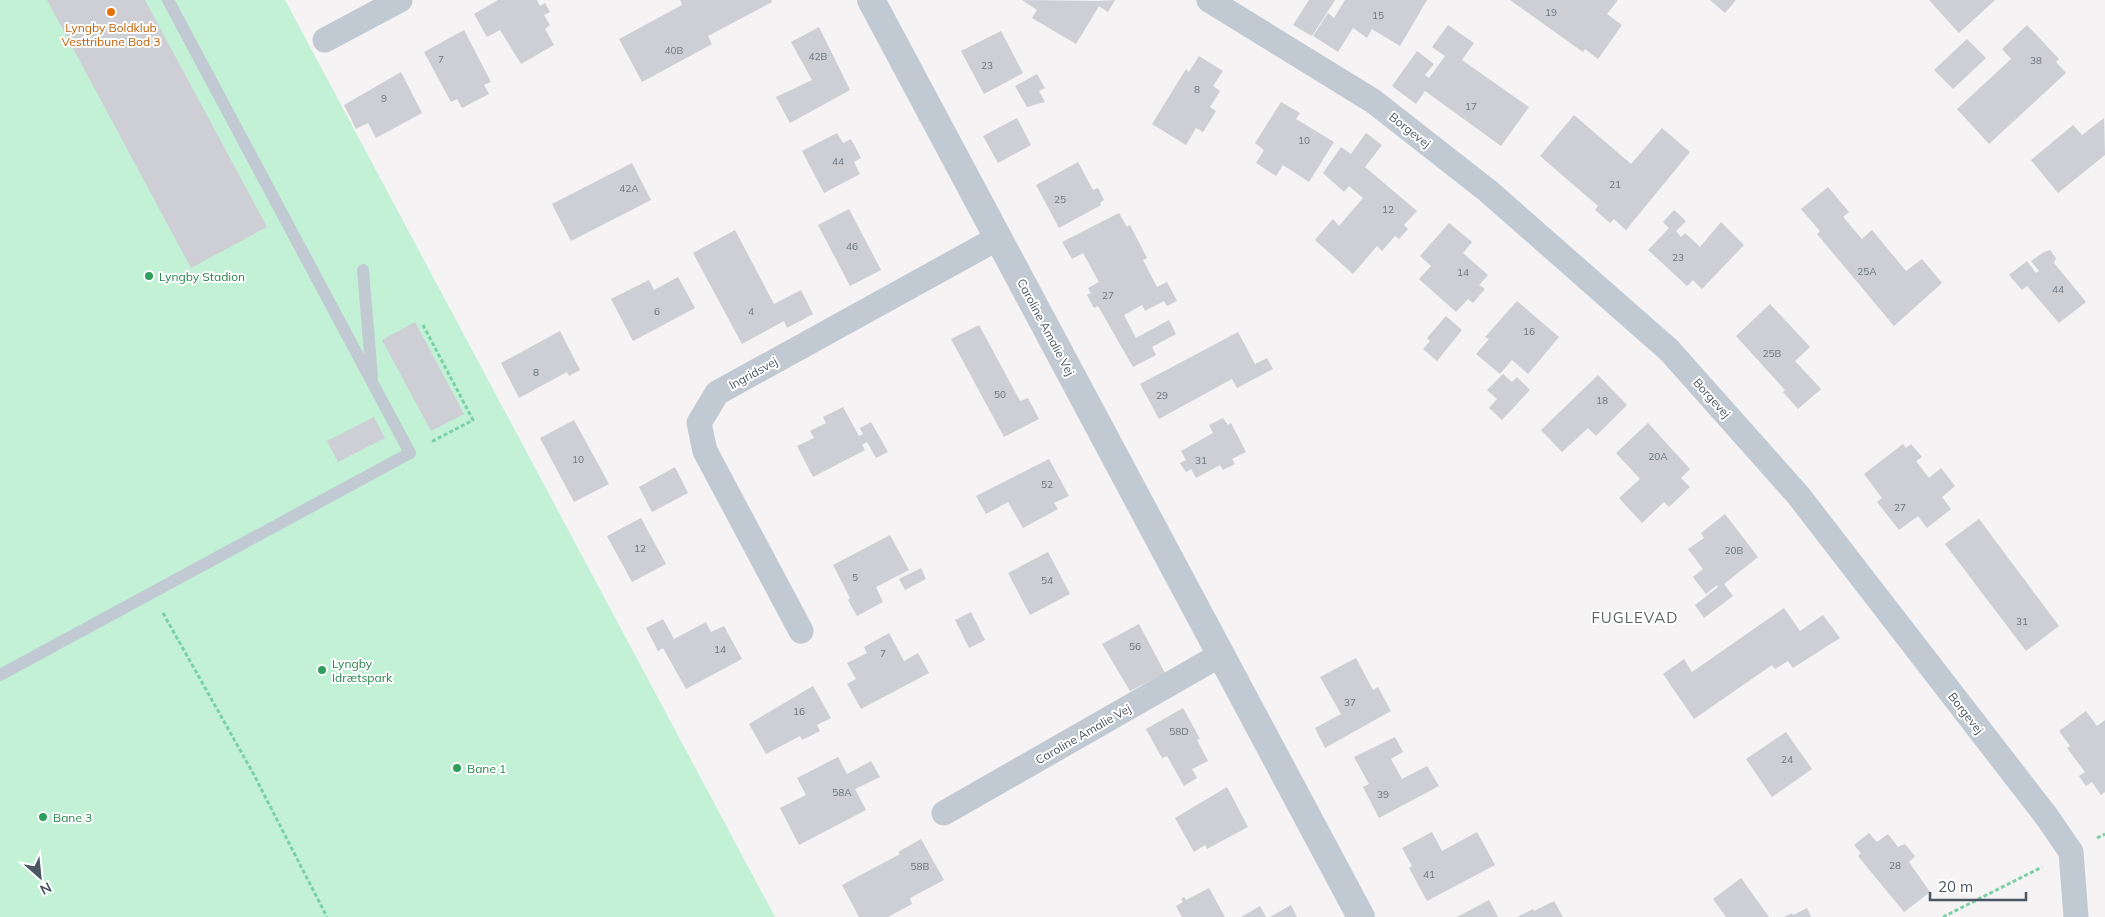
<svg xmlns="http://www.w3.org/2000/svg" width="2105" height="917" font-family="Mulish,sans-serif">
	<style>
		.green { fill: #c3f1d5 }
		.building { fill: #cdcfd5 }
		.lines { fill: none; stroke-linecap: round; stroke-linejoin: round }
		.path { stroke: #7ad0a6; stroke-width: 3; stroke-dasharray: 4 2.5; stroke-linecap: butt }
		.service { stroke: #c1cad2; stroke-width: 12 }
		.minor { stroke: #c1cad2; stroke-width: 25 }
		.tertiary { stroke: #c1cad2; stroke-width: 28 }
		.food-dot { fill: #e8710a; stroke: #fff; stroke-width: 2 }
		.leisure-dot { fill: #2e9e5b; stroke: #fff; stroke-width: 2 }
		.labels { text-anchor: middle; dominant-baseline: central; stroke-width: 4; stroke-linejoin: round; paint-order: stroke }
		.number-label { font-size: 10px; fill: #6b747e }
		.food-label { font-size: 12px; fill: #c56008; stroke: #fff }
		.street-label { font-size: 12px; fill: #4a5661; stroke: #fff }
		.leisure-label { font-size: 12px; fill: #27864d; stroke: #fff; text-anchor: start }
		.quarter-label { font-size: 15px; letter-spacing: 1px; fill: #5f6368; stroke: #fff }
	</style>
	<rect width="100%" height="100%" fill="#f5f3f3"/>
	<polygon class="green" points="0,0 285,0 775,917 0,917"/>
	<g class="building">
		<polygon points="47,0 145,0 267,227 191,268"/>
		<polygon points="498,0 537,0 540,6 545,3 550,12 544,15 550,25 545,29 554,45 521,64 500,30 487,37 474,14"/>
		<polygon points="680,0 771,0 772,2 708,36 712,44 642,82 619,39 682,5"/>
		<polygon points="1022,0 1098,1 1115,0 1108,12 1099,6 1076,44 1032,18 1037,10"/>
		<polygon points="1309,0 1335,0 1312,36 1293,25"/>
		<polygon points="1345,0 1427,0 1400,46 1372,29 1367,38 1353,28 1338,52 1313,36 1328,13 1334,18"/>
		<polygon points="1510,0 1618,0 1607,14 1622,25 1598,59 1585,49 1583,52"/>
		<polygon points="1710,0 1736,0 1725,13"/>
		<polygon points="1929,0 1995,0 1959,33"/>
		<polygon points="1448,25 1474,43 1462,60 1529,107 1501,146 1425,91 1416,104 1392,86 1417,51 1434,64 1425,75 1429,78 1445,56 1432,47"/>
		<polygon points="2027,25 2059,59 2056,62 2066,73 1989,144 1957,109 2011,59 2002,49"/>
		<polygon points="819,27 850,90 790,123 776,97 812,80 791,42"/>
		<polygon points="464,30 491,82 484,85 489,94 462,108 457,99 451,102 424,52"/>
		<polygon points="1001,31 1023,73 984,94 961,51"/>
		<polygon points="1967,39 1986,58 1953,89 1934,70"/>
		<polygon points="1199,56 1223,71 1213,86 1220,91 1210,107 1216,111 1203,132 1196,128 1186,145 1152,124 1186,69 1189,72"/>
		<polygon points="401,72 422,113 376,138 368,123 356,129 344,105"/>
		<polygon points="1037,74 1045,88 1039,91 1045,102 1027,107 1015,86"/>
		<polygon points="1281,102 1300,113 1296,119 1334,142 1309,182 1283,165 1276,176 1256,163 1264,150 1255,143"/>
		<polygon points="1574,115 1631,164 1662,128 1690,152 1626,230 1614,219 1610,223 1595,210 1598,206 1540,156"/>
		<polygon points="1017,118 1031,145 998,163 983,136"/>
		<polygon points="2104,118 2105,155 2058,193 2031,160 2073,125 2082,135"/>
		<polygon points="837,133 843,143 851,139 861,158 854,162 860,174 824,193 802,151"/>
		<polygon points="1366,133 1382,145 1365,167 1417,211 1404,225 1408,229 1399,239 1395,236 1382,251 1377,246 1353,274 1315,240 1333,219 1339,226 1363,198 1349,186 1344,192 1323,173 1341,147 1351,154"/>
		<polygon points="1078,162 1093,190 1098,188 1104,200 1100,203 1101,205 1059,228 1036,185"/>
		<polygon points="632,163 651,200 571,241 552,204"/>
		<polygon points="1828,187 1849,212 1843,217 1862,239 1872,230 1906,271 1922,259 1942,283 1894,326 1817,234 1820,231 1801,209"/>
		<polygon points="849,209 881,270 850,286 818,225"/>
		<polygon points="1674,210 1686,221 1676,231 1681,237 1685,233 1700,247 1721,222 1744,245 1702,289 1693,280 1687,286 1648,250 1669,228 1663,222"/>
		<polygon points="1119,213 1127,227 1130,225 1147,258 1143,260 1157,287 1167,282 1177,301 1167,306 1164,301 1145,311 1142,305 1124,315 1136,338 1169,320 1176,334 1152,347 1156,355 1133,367 1098,306 1094,308 1087,295 1091,293 1088,288 1099,282 1083,253 1072,259 1062,242"/>
		<polygon points="1449,223 1472,242 1463,253 1488,275 1479,285 1485,289 1473,303 1468,299 1456,312 1419,279 1431,266 1420,256"/>
		<polygon points="735,230 774,304 801,290 813,314 787,328 784,321 742,344 693,253"/>
		<polygon points="2050,250 2056,258 2054,263 2086,302 2059,323 2027,286 2022,290 2009,275 2027,261 2036,273 2039,271 2031,261 2044,252"/>
		<polygon points="678,277 695,308 633,341 611,299 649,280 654,290"/>
		<polygon points="1517,301 1559,337 1528,374 1512,360 1500,374 1476,354 1489,339 1485,337"/>
		<polygon points="1770,304 1810,347 1795,361 1821,389 1798,409 1783,392 1785,390 1736,336"/>
		<polygon points="1446,316 1462,330 1437,361 1423,349 1430,341 1427,338"/>
		<polygon points="415,322 464,414 431,431 382,340"/>
		<polygon points="979,325 1020,401 1028,398 1039,419 1004,437 951,339"/>
		<polygon points="560,331 580,370 569,376 567,372 519,398 501,363"/>
		<polygon points="1238,332 1255,364 1267,358 1273,369 1237,388 1232,379 1159,419 1140,384"/>
		<polygon points="1503,374 1512,382 1517,377 1530,390 1502,420 1489,408 1497,399 1487,390"/>
		<polygon points="1598,375 1627,405 1596,436 1588,428 1562,452 1541,430"/>
		<polygon points="843,407 859,436 863,434 860,428 871,422 888,452 876,458 867,442 862,445 865,450 813,477 797,446 814,438 810,431 826,423 823,417"/>
		<polygon points="374,417 385,438 338,462 327,441"/>
		<polygon points="1223,418 1228,425 1231,423 1246,452 1232,459 1235,464 1223,470 1220,465 1196,478 1191,469 1186,472 1180,463 1186,460 1181,451 1213,433 1209,425"/>
		<polygon points="574,420 609,484 574,502 540,438"/>
		<polygon points="1648,423 1690,469 1681,478 1690,487 1669,507 1664,502 1642,523 1619,498 1640,479 1616,453"/>
		<polygon points="1903,444 1906,448 1911,444 1922,457 1916,461 1929,478 1941,468 1955,486 1942,497 1951,509 1927,528 1918,516 1899,530 1877,502 1882,498 1864,474"/>
		<polygon points="1049,459 1069,496 1054,503 1058,509 1023,528 1008,502 986,514 976,496"/>
		<polygon points="675,467 688,493 652,512 639,487"/>
		<polygon points="1725,514 1758,557 1724,584 1733,596 1704,618 1695,605 1718,587 1717,585 1706,594 1693,577 1703,569 1688,549 1704,538 1701,533"/>
		<polygon points="641,518 666,564 632,582 607,536"/>
		<polygon points="1979,519 2059,626 2026,651 1945,544"/>
		<polygon points="890,535 909,570 876,587 883,602 857,616 848,600 850,598 833,565"/>
		<polygon points="1048,552 1070,594 1030,615 1008,573"/>
		<polygon points="921,568 926,579 905,590 899,579"/>
		<polygon points="1784,608 1800,631 1823,615 1840,638 1793,668 1788,661 1775,669 1772,665 1694,719 1663,674 1684,659 1692,672"/>
		<polygon points="971,612 985,640 969,648 955,620"/>
		<polygon points="663,619 674,639 706,622 711,632 724,626 742,659 686,689 663,648 658,651 646,628"/>
		<polygon points="1139,624 1165,673 1130,691 1102,644"/>
		<polygon points="889,633 904,661 918,653 929,673 861,709 847,684 856,679 847,663 867,653 864,647"/>
		<polygon points="1356,658 1373,690 1378,687 1391,711 1325,748 1315,728 1341,714 1320,677"/>
		<polygon points="813,686 831,718 817,725 820,731 802,740 800,736 766,754 749,724"/>
		<polygon points="1183,708 1200,739 1197,740 1208,761 1192,769 1197,778 1184,786 1167,756 1162,758 1146,729"/>
		<polygon points="2086,711 2097,726 2105,720 2105,792 2101,795 2092,782 2086,786 2079,776 2085,772 2067,748 2070,746 2059,731"/>
		<polygon points="1786,732 1812,769 1772,797 1746,759"/>
		<polygon points="1395,737 1403,752 1391,759 1402,779 1427,766 1439,786 1379,818 1363,787 1369,784 1354,757"/>
		<polygon points="838,757 847,774 871,761 880,777 855,789 866,810 799,845 780,808 806,795 797,778"/>
		<polygon points="1227,787 1248,827 1207,849 1205,845 1194,852 1175,818"/>
		<polygon points="1432,832 1442,851 1477,832 1495,865 1427,901 1409,868 1412,866 1402,848"/>
		<polygon points="1869,833 1877,842 1888,834 1898,847 1905,844 1915,856 1909,862 1930,892 1904,912 1858,856 1861,853 1854,845"/>
		<polygon points="921,839 944,880 910,898 912,904 888,917 859,917 842,885 900,854 898,852"/>
		<polygon points="1741,878 1769,917 1726,917 1713,899"/>
		<polygon points="1209,888 1225,917 1182,917 1176,906 1183,902 1181,899 1184,897 1186,900"/>
		<polygon points="1489,900 1498,917 1457,917"/>
		<polygon points="1554,901 1563,917 1517,917 1533,909 1534,911"/>
		<polygon points="1291,905 1297,917 1270,917"/>
		<polygon points="1260,906 1266,917 1241,917"/>
		<polygon points="1807,908 1811,917 1784,917 1792,913 1793,915"/>
	</g>
	<g class="lines">
		<g class="path">
			<polyline points="423,325 473,420 431,442"/>
			<polyline points="163,613 253,773 327,917"/>
			<polyline points="2097,838 2105,834"/>
			<polyline points="1943,917 2042,867"/>
		</g>
		<g class="service">
			<polyline points="363,270 372,377"/>
			<polyline points="0,675 410,453 168,0"/>
		</g>
		<g class="minor">
			<polyline points="1209,0 1373,101 1488,191 1669,350 1798,495 2047,817 2071,852 2076,917"/>
			<polyline points="325,40 400,0"/>
			<polyline points="801,631 705,451 699,423 717,393 998,238"/>
			<polyline points="944,813 1222,654"/>
		</g>
		<polyline class="tertiary" points="871,0 1361,917"/>
	</g>
	<circle class="food-dot" cx="111" cy="12" r="5"/>
	<g class="leisure-dot">
		<circle cx="149" cy="276" r="5"/>
		<circle cx="322" cy="670" r="5"/>
		<circle cx="457" cy="768" r="5"/>
		<circle cx="43" cy="817" r="5"/>
	</g>
	<g class="labels">
		<g class="number-label">
			<text x="1551" y="12">19</text>
			<text x="1378" y="15">15</text>
			<text x="674" y="50">40B</text>
			<text x="818" y="56">42B</text>
			<text x="441" y="59">7</text>
			<text x="2036" y="60">38</text>
			<text x="987" y="65">23</text>
			<text x="1197" y="89">8</text>
			<text x="384" y="98">9</text>
			<text x="1471" y="106">17</text>
			<text x="1304" y="140">10</text>
			<text x="838" y="161">44</text>
			<text x="1615" y="184">21</text>
			<text x="629" y="188">42A</text>
			<text x="1060" y="199">25</text>
			<text x="1388" y="209">12</text>
			<text x="852" y="246">46</text>
			<text x="1678" y="257">23</text>
			<text x="1867" y="271">25A</text>
			<text x="1463" y="272">14</text>
			<text x="2058" y="289">44</text>
			<text x="1108" y="295">27</text>
			<text x="657" y="311">6</text>
			<text x="751" y="311">4</text>
			<text x="1529" y="331">16</text>
			<text x="1772" y="353">25B</text>
			<text x="536" y="372">8</text>
			<text x="1000" y="394">50</text>
			<text x="1162" y="395">29</text>
			<text x="1602" y="400">18</text>
			<text x="1658" y="456">20A</text>
			<text x="578" y="459">10</text>
			<text x="1201" y="460">31</text>
			<text x="1047" y="484">52</text>
			<text x="1900" y="507">27</text>
			<text x="640" y="548">12</text>
			<text x="1734" y="550">20B</text>
			<text x="855" y="577">5</text>
			<text x="1047" y="580">54</text>
			<text x="2022" y="621">31</text>
			<text x="1135" y="646">56</text>
			<text x="720" y="649">14</text>
			<text x="883" y="653">7</text>
			<text x="1350" y="702">37</text>
			<text x="799" y="711">16</text>
			<text x="1179" y="731">58D</text>
			<text x="1787" y="759">24</text>
			<text x="842" y="792">58A</text>
			<text x="1383" y="794">39</text>
			<text x="1895" y="865">28</text>
			<text x="920" y="866">58B</text>
			<text x="1429" y="874">41</text>
		</g>
		<g class="food-label">
			<text x="111" y="27">Lyngby Boldklub<tspan x="111" dy="14">Vesttribune Bod 3</tspan></text>
		</g>
		<g class="street-label">
			<text transform="translate(1410 130) rotate(38)">Borgevej</text>
			<text transform="translate(1046 327) rotate(62)">Caroline Amalie Vej</text>
			<text transform="translate(753 373) rotate(-29)">Ingridsvej</text>
			<text transform="translate(1712 398) rotate(48)">Borgevej</text>
			<text transform="translate(1966 713) rotate(52)">Borgevej</text>
			<text transform="translate(1083 734) rotate(-30)">Caroline Amalie Vej</text>
		</g>
		<g class="leisure-label">
			<text x="159" y="276">Lyngby Stadion</text>
			<text x="332" y="663">Lyngby<tspan x="332" dy="14">Idrætspark</tspan></text>
			<text x="467" y="768">Bane 1</text>
			<text x="53" y="817">Bane 3</text>
		</g>
		<g class="quarter-label">
			<text x="1635" y="617">FUGLEVAD</text>
		</g>
	</g>
	<g transform="translate(40 877) rotate(153)" stroke="#ffffff" stroke-width="4" paint-order="stroke">
	<path d="M0-4L9 19L0 12L-9 19Z" fill="#4a5661"/>
	<text y="-8" font-size="14" font-weight="bold" text-anchor="middle" fill="#4a5661">N</text>
	</g>
	<path d="M1930 892v8h96v-8" fill="none" stroke="#4a5661" stroke-width="2.5"/>
	<text x="1938" y="892" font-size="15" fill="#4a5661" stroke="#ffffff" stroke-width="4" paint-order="stroke">20 m</text>
</svg>
